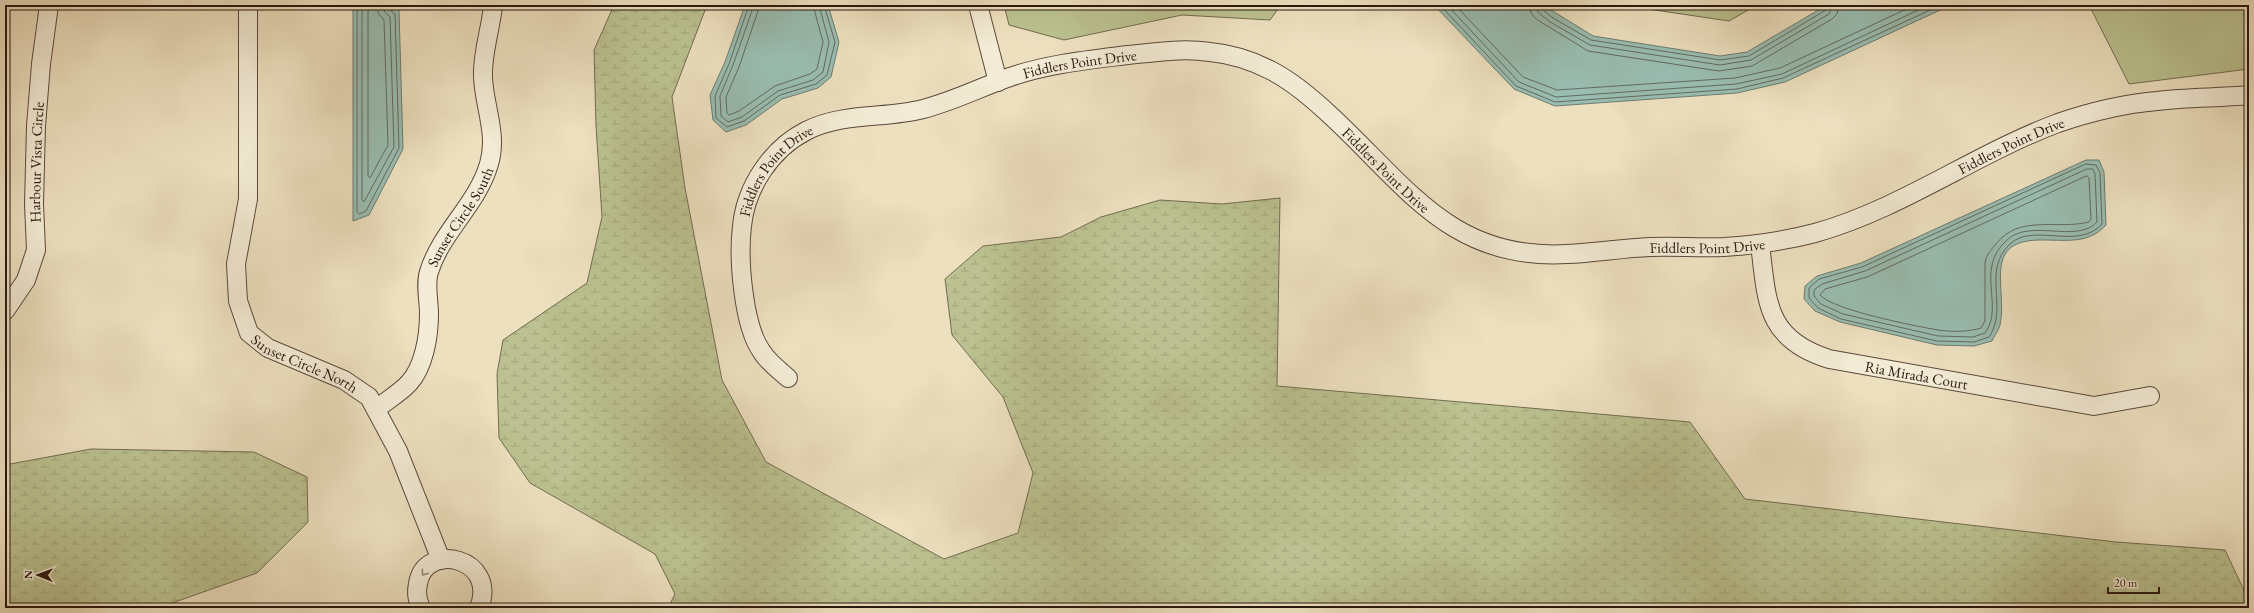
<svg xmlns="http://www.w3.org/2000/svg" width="2254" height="613" font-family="'EB Garamond',serif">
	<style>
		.green { fill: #bbc190; stroke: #726c50 }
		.wetland { fill: url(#wetland-marsh); stroke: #726c50 }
		.water { fill: #99bdb1; stroke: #6c7b71 }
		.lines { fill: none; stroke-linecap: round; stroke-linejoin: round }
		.shore { stroke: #616a60; stroke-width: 1 }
		.street-casing { stroke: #5a493c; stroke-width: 20 }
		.street { stroke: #f3ebd5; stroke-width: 18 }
		.oneway { stroke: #988c7c }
		.labels { text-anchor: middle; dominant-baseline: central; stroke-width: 4; stroke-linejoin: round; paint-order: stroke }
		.street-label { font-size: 15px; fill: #291710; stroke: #f3ebd5 }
	</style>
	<defs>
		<pattern id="wetland-marsh" width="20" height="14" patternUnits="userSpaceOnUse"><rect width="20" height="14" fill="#bbc190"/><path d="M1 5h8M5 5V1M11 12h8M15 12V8" fill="none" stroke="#a1a57b"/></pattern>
	</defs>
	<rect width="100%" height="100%" fill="#ede0bf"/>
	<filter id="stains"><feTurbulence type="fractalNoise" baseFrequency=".005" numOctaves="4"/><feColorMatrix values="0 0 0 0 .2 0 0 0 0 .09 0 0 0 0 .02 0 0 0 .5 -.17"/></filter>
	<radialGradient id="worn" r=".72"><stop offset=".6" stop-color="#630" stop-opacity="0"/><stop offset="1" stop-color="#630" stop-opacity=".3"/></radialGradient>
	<g class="green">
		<polygon points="1004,5 1281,5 1270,20 1182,15 1064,40 1009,25"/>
		<polygon points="1621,5 1757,5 1729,21"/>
		<polygon points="2089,5 2249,5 2249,69 2129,84"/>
	</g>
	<g class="wetland">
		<polygon points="614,5 707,5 672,97 685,188 722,380 766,462 944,559 1018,533 1033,473 1003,397 952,335 945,279 983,246 1061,237 1101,217 1160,200 1222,204 1280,198 1277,386 1690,422 1745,499 2116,542 2225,550 2249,601 2249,608 668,608 675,594 655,554 530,483 499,438 497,374 503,340 587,283 602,217 596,126 594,50"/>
		<polygon points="91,449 254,452 307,477 308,522 257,573 158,608 5,608 5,465"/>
	</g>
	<g class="water">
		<polygon points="353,5 389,5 399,10 403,149 369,215 353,221"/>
		<polygon points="745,5 828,5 839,42 831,77 818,88 782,99 746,125 726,132 713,120 710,95 725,62"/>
		<polygon points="1434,5 1543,5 1593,36 1720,56 1747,52 1827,5 1951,5 1785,82 1737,93 1555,106 1514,89"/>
		<path d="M2086,160h13l5,12 2,53c-17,19 -38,15 -63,15 -63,-1 -35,48 -43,85 -1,5 -6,11 -8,16l-18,5 -37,-1 -97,-23 -25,-11 -11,-12 1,-13 12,-10 44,-13z"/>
	</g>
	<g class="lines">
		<g class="shore">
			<polyline points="357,5 357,212 359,214 366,211 399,148 395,14 389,9 388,5"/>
			<polyline points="362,5 362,200 364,202 394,147 390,17 384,11 383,5"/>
			<polyline points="368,5 368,176 370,178 388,145 384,20 378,13 377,5"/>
			<polyline points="749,5 729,64 715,96 716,118 727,127 744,121 780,95 816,84 827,75 835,42 824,5"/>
			<polyline points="754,5 733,65 720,96 721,116 728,122 742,117 778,91 813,80 823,72 829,42 819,5"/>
			<polyline points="760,5 739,67 726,97 727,113 729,115 739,111 775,86 810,74 817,69 823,42 813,5"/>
			<polyline points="1440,5 1516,86 1555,102 1737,89 1783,78 1941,5"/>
			<polyline points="1447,5 1519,82 1556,97 1736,84 1782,74 1929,5"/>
			<polyline points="1455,5 1523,77 1557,90 1735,78 1780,68 1915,5"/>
			<polyline points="1530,5 1531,13 1536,19 1588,51 1719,71 1752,66 1832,19 1837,14 1839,5"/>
			<polyline points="1536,5 1538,12 1550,22 1590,45 1720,65 1751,60 1829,14 1833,5"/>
			<polyline points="1541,5 1542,9 1553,18 1591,40 1720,60 1749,56 1826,10 1828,5"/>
			<path d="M2086,164l10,1 4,8 2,51c-24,27 -69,-2 -92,20 -29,27 -1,64 -21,93l-15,5 -37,-1 -96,-22 -23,-11 -9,-10v-10l10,-9 43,-12z"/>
			<path d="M2087,169h6l2,5 2,48c-20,22 -67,-4 -90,18 -33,29 -2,66 -22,93l-12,4 -35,-1 -95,-22 -22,-10 -7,-8v-6l8,-6 43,-13z"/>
			<path d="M2087,176l2,2 2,41 -2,3c-32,8 -70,-8 -93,22 -5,6 -10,11 -11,19v58l-4,7c-13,4 -30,4 -43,2 -23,-4 -105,-20 -118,-35l5,-6 42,-12z"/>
		</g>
		<g class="street-casing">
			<g id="street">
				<path id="s1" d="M248,5v194l-12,65 2,37 11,32 19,15 76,32 25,17 29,54 43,109"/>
				<polyline points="978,5 998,82"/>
				<path id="s2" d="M1760,244c7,57 5,95 69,115l265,47 56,-10"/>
				<path id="s3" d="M5,311l21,-31 10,-30 -2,-46 2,-78 5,-62 8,-59"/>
				<path id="s4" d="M788,378c-9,-8 -20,-16 -26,-26 -19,-26 -24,-94 -20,-126 4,-39 29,-77 64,-95 37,-19 79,-12 117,-22 31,-8 58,-22 87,-32 38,-13 78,-17 118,-22 27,-3 55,-7 82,-3 21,2 43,9 62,19 21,11 41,28 58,44 76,70 121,146 237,139 28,-1 55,-6 83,-7 24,-1 49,1 74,0 30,-2 61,-6 91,-14 86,-24 160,-79 243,-110 32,-11 65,-19 99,-22 31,-4 61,-3 92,-6"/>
				<path id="s5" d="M376,409c10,-8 24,-16 33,-26 15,-16 20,-47 20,-69 0,-13 -4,-30 0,-42 12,-40 48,-67 60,-108 9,-30 -5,-58 -6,-87 -1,-25 8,-48 10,-72"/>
				<path d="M421,608c-4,-8 -5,-15 -3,-24 6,-43 81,-27 61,24"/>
			</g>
		</g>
		<use href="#street" class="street"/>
	</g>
	<defs><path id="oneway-chevron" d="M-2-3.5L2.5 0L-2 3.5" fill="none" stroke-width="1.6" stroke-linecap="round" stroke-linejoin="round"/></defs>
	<use class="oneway" href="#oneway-chevron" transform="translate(424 573) rotate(125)"/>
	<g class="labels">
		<g class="street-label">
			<text stroke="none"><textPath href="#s4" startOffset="569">Fiddlers Point Drive</textPath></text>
			<text stroke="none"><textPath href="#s4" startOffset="1589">Fiddlers Point Drive</textPath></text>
			<text stroke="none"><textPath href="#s3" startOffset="157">Harbour Vista Circle</textPath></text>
			<text stroke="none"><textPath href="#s4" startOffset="917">Fiddlers Point Drive</textPath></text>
			<text stroke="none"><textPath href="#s4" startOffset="234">Fiddlers Point Drive</textPath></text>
			<text stroke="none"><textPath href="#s5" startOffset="221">Sunset Circle South</textPath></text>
			<text stroke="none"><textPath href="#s4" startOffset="1265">Fiddlers Point Drive</textPath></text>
			<text stroke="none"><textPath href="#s1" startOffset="395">Sunset Circle North</textPath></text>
			<text stroke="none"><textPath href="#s2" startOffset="235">Ria Mirada Court</textPath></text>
		</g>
	</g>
	<rect width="2254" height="613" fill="none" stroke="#ede0bf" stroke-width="20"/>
	<rect x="6" y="6" width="2242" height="601" fill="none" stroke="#291710" stroke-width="2"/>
	<rect x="10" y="10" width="2234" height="593" fill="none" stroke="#291710"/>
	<g transform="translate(38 575) rotate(271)" stroke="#f3ebd5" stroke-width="3" paint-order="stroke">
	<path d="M0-3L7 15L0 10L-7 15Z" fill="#291710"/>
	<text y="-6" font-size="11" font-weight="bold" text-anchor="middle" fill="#291710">N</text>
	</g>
	<path d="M2108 587v6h51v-6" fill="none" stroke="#291710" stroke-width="2"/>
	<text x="2114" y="587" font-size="12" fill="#291710" stroke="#f3ebd5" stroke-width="3" paint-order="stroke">20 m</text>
	<rect width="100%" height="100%" filter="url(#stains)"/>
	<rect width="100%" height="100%" fill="url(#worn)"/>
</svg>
